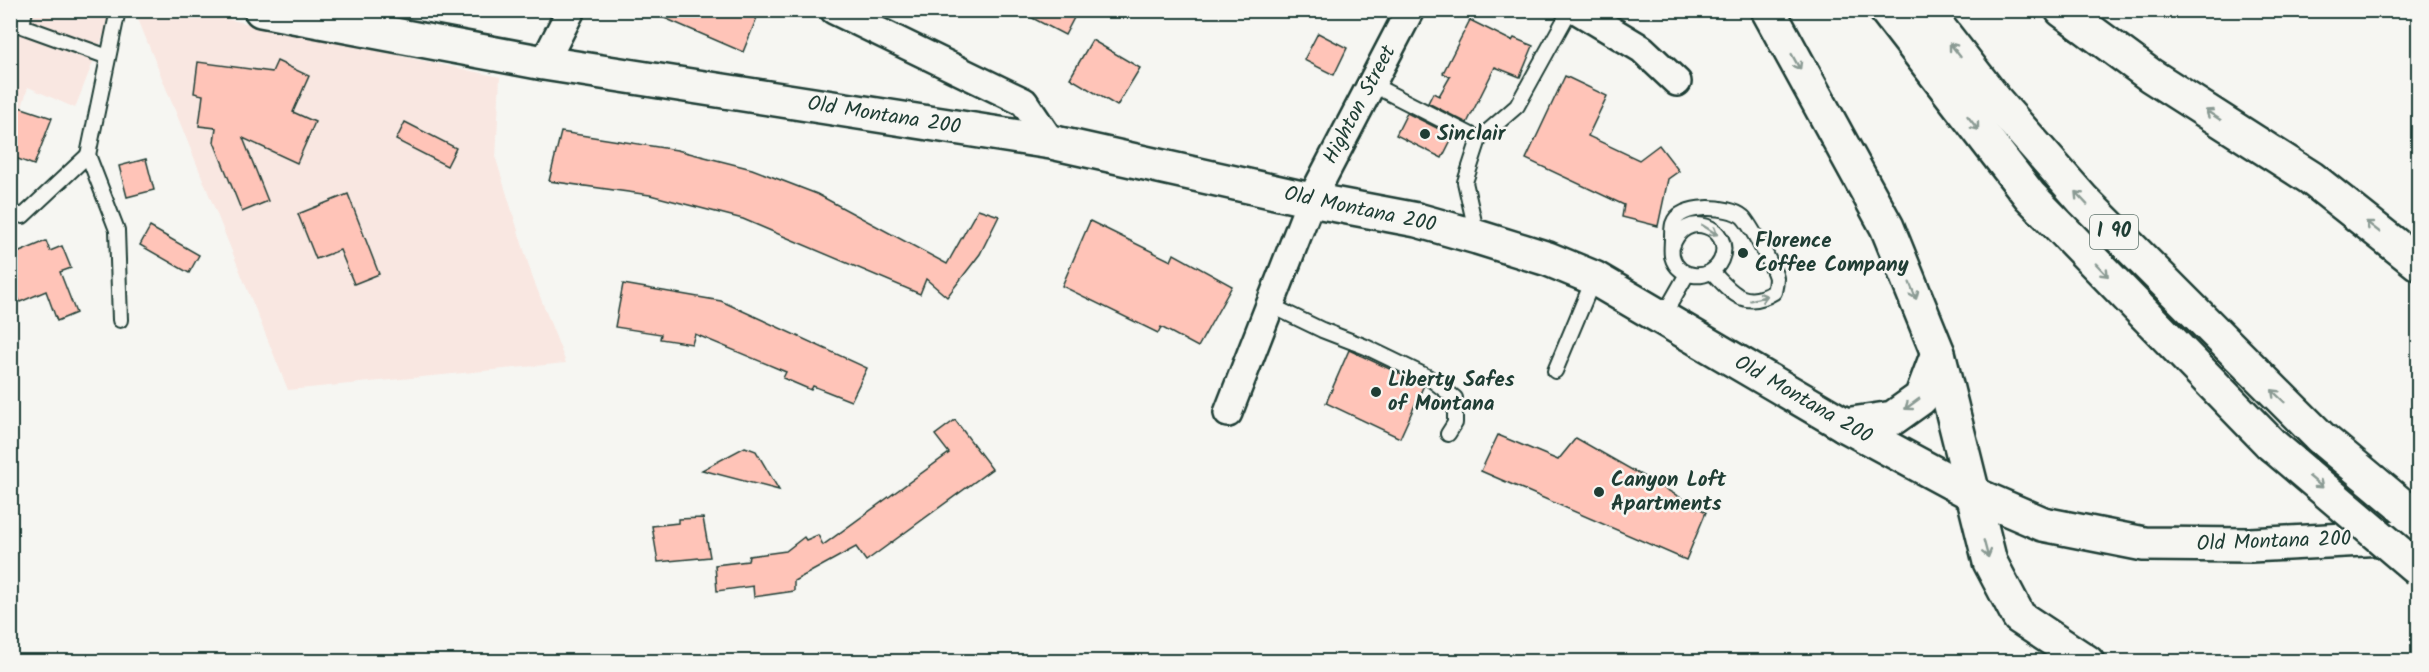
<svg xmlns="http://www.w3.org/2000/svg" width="2429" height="672" font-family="Kalam,sans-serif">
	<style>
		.built { fill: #f9e7e1 }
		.building { fill: #ffc4b8; stroke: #1f3d34; stroke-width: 1.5 }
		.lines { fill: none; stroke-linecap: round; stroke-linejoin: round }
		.lane-casing { stroke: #1f3d34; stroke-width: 18 }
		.street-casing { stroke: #1f3d34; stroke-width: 32 }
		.secondary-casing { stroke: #1f3d34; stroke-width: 38 }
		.highway-casing { stroke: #1f3d34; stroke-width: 38 }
		.lane { stroke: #f6f6f2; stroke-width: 14 }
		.street { stroke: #f6f6f2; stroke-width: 27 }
		.secondary { stroke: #f6f6f2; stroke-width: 33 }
		.highway { stroke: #f6f6f2; stroke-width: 33 }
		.highway-bridge-casing { stroke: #1f3d34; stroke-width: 38; stroke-linecap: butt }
		.highway-bridge { stroke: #f6f6f2; stroke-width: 33 }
		.oneway { stroke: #8a9a93 }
		.poi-dot { fill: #1f3d34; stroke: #f6f6f2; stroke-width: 2 }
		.labels { text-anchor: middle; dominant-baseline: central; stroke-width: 5; stroke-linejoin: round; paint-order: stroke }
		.shield { fill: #f6f6f2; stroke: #60746d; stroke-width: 1.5 }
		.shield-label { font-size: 20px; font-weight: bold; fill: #1f3d34 }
		.street-label { font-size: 21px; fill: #1f3d34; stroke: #f6f6f2 }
		.poi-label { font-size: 21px; font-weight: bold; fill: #1f3d34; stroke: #f6f6f2; text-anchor: start }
	</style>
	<rect width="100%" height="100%" fill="#f6f6f2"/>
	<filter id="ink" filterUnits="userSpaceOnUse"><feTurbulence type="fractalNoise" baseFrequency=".0167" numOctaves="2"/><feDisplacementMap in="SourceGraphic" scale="12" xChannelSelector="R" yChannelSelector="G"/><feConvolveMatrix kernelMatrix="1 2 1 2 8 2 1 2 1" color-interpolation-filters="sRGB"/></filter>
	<g filter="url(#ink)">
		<g class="built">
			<polygon points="11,11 113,11 75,108 28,87 11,145"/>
			<polygon points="123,11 231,11 227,19 500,77 496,159 532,276 566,363 288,390 136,14"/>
		</g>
		<g class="building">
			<polygon points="646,10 760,10 743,52"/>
			<polygon points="1017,10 1078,10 1065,35"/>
			<polygon points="1470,20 1512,41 1514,38 1533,46 1520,77 1495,67 1467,123 1428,103 1433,93 1439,96 1450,77 1443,73"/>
			<polygon points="1318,33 1347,48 1334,75 1304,60"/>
			<polygon points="1092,40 1140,68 1117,106 1070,78"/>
			<polygon points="277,61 309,76 293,112 315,122 297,163 243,138 268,201 242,212 214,142 216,128 199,126 203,95 194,93 198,62 272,72"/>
			<polygon points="1565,76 1607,96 1588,136 1639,160 1659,145 1679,171 1668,179 1658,226 1622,217 1624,205 1526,159"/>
			<polygon points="10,104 52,118 34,165 10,156"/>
			<polygon points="1407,113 1453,136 1442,158 1396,135"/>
			<polygon points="405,122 456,148 447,166 396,140"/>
			<polygon points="561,132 677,150 752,169 817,194 947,264 978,209 999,216 980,254 947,297 926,279 920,294 743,219 650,195 549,181"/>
			<polygon points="146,159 154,190 127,197 119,166"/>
			<polygon points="348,194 379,274 354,284 340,250 316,259 298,214"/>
			<polygon points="1090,221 1171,261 1174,254 1232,286 1198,347 1161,327 1158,333 1062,286"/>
			<polygon points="150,227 199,255 189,273 140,245"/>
			<polygon points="46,241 50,251 62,246 71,268 60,272 76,313 57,321 46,291 20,302 10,278 10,256"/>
			<polygon points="623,284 721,301 867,368 851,401 813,386 811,390 783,378 786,372 695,334 692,344 660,339 661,334 615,327"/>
			<polygon points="1349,350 1424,385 1400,438 1326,403"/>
			<polygon points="955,420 992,469 866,561 856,547 794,581 794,591 754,597 753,586 717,591 715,565 748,561 749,556 786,551 804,537 806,540 818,535 823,545 949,453 935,435"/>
			<polygon points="1498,435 1558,460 1576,438 1706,512 1686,560 1481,471"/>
			<polygon points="745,447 756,451 779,490 702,470"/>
			<polygon points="703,518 710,557 658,562 652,526 678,523 678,519"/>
		</g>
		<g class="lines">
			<g class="lane-casing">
				<g id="lane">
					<polyline points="25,10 22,26 108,57"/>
					<polyline points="1371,84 1479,139"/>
					<polyline points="88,155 118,10"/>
					<polyline points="10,212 23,216 88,155 117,230 120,320"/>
					<polyline points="1477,235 1465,182 1479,139 1517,106 1570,10"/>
					<path d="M1672,247c12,-40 63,-19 49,13 -10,22 -43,20 -49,-4 -1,-5 0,-12 0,-18 0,-4 0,-10 1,-14 6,-21 56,-19 70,-7 7,7 31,51 33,61 0,4 -1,10 -2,14 -29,18 -42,1 -62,-20"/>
					<polyline points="1270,305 1322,330 1366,347 1428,377 1455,398 1455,423 1448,434"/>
					<polyline points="1662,318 1687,274"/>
					<polyline points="1555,371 1594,278"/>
				</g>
			</g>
			<g class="street-casing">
				<g id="street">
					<polyline points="834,10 1024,102 1051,142"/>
					<polyline points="1577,10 1642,49 1677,82"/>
					<polyline points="544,63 571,10"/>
					<polyline points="1228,413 1311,200 1410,10"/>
				</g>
			</g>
			<g class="secondary-casing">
				<polyline id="secondary" points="261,10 544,63 1051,142 1311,200 1417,220 1477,237 1548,259 1594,278 1845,425 1971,493 2043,524 2144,544 2250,545 2402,537 2418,534"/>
			</g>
			<g class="highway-casing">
				<g id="highway">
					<polyline points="1768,10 1887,227 1938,353 1990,562 2019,617 2087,662"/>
					<polyline points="1886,10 2030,196 2271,444"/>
					<polyline points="1925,10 1995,100 2083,200 2320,437 2418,519"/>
					<polyline points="2062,10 2150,75 2311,178 2418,263"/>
					<polyline points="1845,425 1893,418 1921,398 1938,353"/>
				</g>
			</g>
			<use href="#lane" class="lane"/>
			<use href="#street" class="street"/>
			<use href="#secondary" class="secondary"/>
			<use href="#highway" class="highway"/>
			<g class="highway-bridge-casing">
				<polyline id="highway-bridge" points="2271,444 2418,569"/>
			</g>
			<use href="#highway-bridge" class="highway-bridge"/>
		</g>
		<defs><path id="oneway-shaft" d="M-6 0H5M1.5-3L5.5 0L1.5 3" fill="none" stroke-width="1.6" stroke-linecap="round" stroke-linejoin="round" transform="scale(1.5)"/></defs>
		<g class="oneway">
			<use href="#oneway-shaft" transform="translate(1955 50) rotate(-128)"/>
			<use href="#oneway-shaft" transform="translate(1796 62) rotate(61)"/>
			<use href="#oneway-shaft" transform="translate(2213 115) rotate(-147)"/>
			<use href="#oneway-shaft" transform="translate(1973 123) rotate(52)"/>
			<use href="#oneway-shaft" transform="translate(2081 198) rotate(-133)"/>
			<use href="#oneway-shaft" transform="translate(2373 227) rotate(-142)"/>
			<use href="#oneway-shaft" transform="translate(1710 230) rotate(32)"/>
			<use href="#oneway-shaft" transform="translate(2102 270) rotate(46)"/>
			<use href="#oneway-shaft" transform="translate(1913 291) rotate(68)"/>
			<use href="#oneway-shaft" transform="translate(1759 298) rotate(-15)"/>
			<use href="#oneway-shaft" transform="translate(2278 396) rotate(-136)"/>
			<use href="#oneway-shaft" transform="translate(1912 404) rotate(144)"/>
			<use href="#oneway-shaft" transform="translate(2316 482) rotate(40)"/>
			<use href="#oneway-shaft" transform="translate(1986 549) rotate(75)"/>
		</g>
	</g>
	<g class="poi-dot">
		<circle cx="1425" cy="134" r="6"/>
		<circle cx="1743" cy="253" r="6"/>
		<circle cx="1376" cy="392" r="6"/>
		<circle cx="1599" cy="492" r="6"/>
	</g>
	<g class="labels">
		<rect class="shield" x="2090" y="215" width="48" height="34" rx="4.5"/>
		<g class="shield-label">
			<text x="2114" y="232">I 90</text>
		</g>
		<g class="street-label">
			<text transform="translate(1360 105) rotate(-62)">Highton Street</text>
			<text transform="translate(884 116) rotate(9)">Old Montana 200</text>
			<text transform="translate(1360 210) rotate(12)">Old Montana 200</text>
			<text transform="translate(1803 400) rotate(30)">Old Montana 200</text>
			<text transform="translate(2274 542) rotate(-2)">Old Montana 200</text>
		</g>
		<g class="poi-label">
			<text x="1437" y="134">Sinclair</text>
			<text x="1755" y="241">Florence<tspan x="1755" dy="24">Coffee Company</tspan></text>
			<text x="1388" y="380">Liberty Safes<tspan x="1388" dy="24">of Montana</tspan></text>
			<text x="1611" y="480">Canyon Loft<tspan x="1611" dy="24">Apartments</tspan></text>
		</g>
	</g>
	<rect width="2429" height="672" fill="none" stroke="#f6f6f2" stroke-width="36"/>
	<rect x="18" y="18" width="2393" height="636" fill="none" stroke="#1f3d34" stroke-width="2" filter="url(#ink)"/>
</svg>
